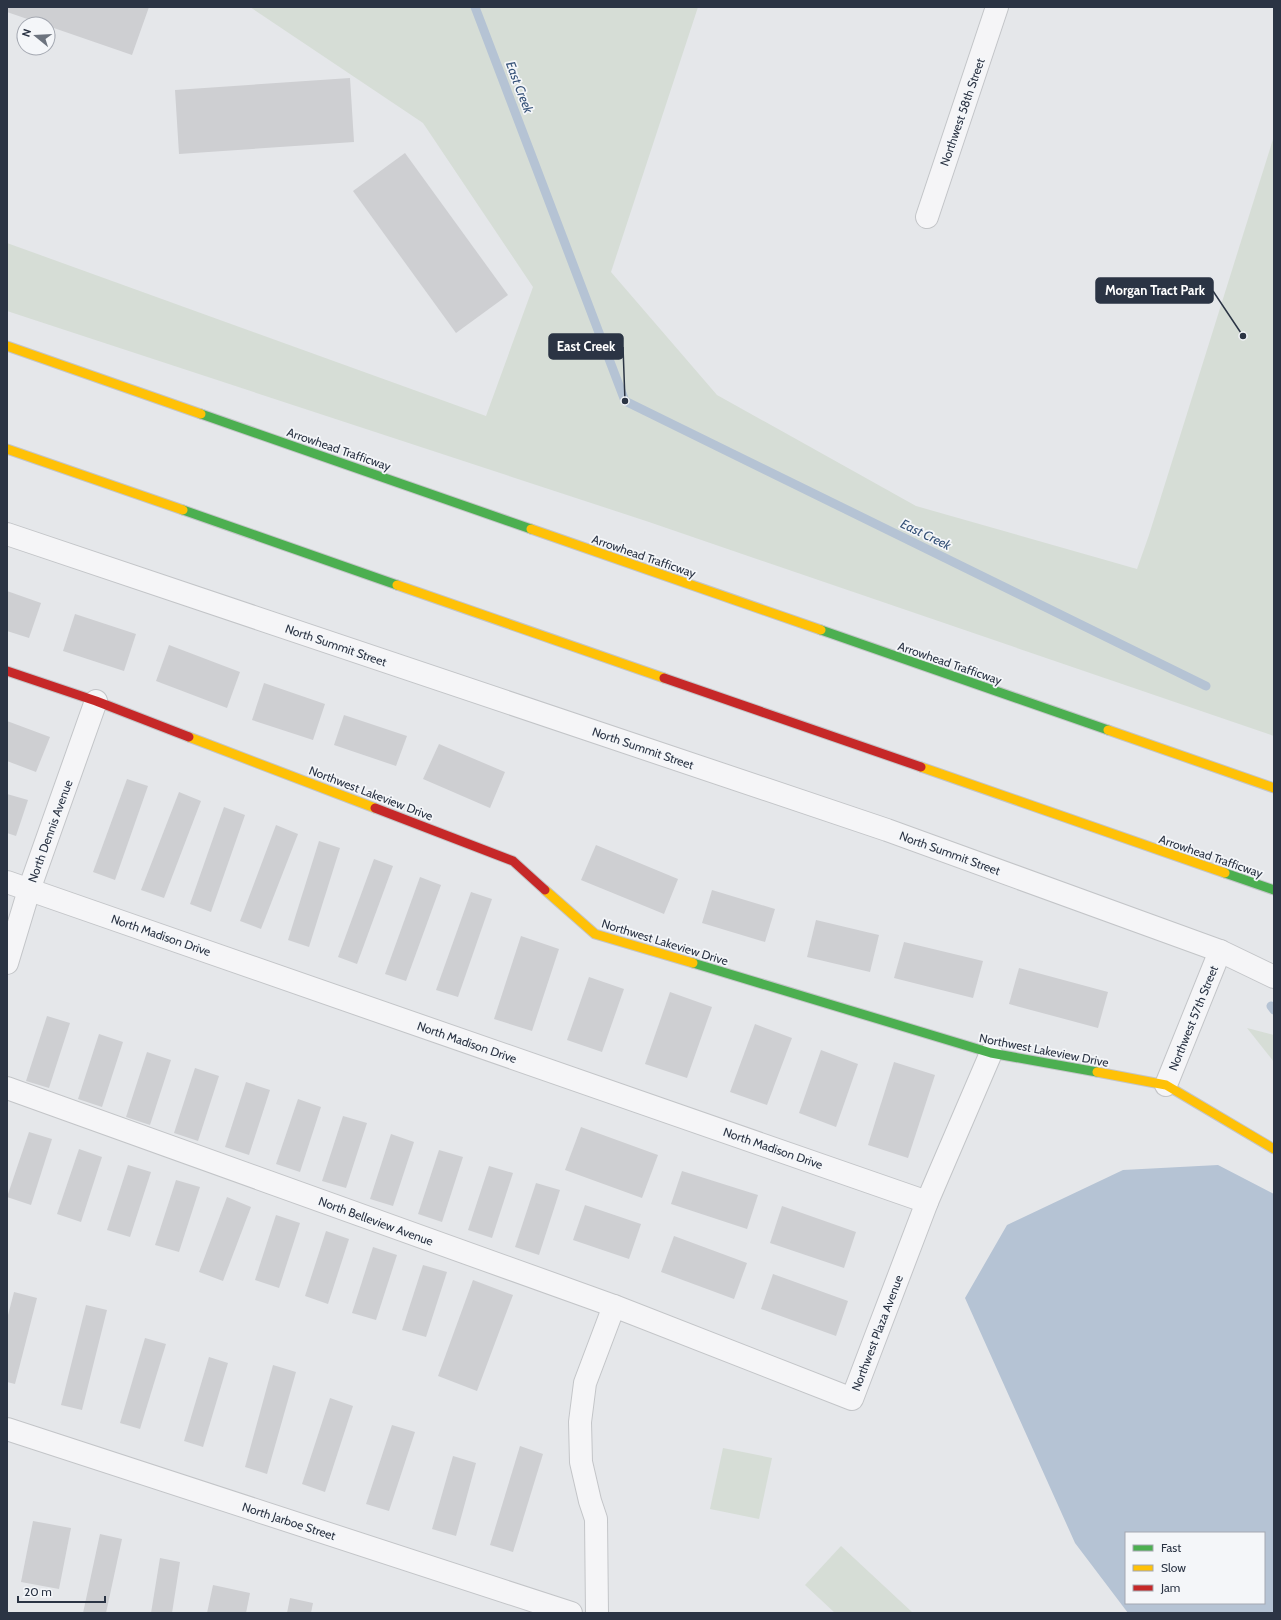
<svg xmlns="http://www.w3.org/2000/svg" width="1281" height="1620" font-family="Cabin,sans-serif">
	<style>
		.green { fill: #d6ddd6 }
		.water { fill: #b5c3d4; fill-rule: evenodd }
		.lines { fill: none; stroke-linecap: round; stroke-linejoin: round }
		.stream { stroke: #b5c3d4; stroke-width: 9 }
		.building { fill: #cecfd2 }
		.street-casing { stroke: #c3c5c8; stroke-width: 24 }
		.fast-casing { stroke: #c3c5c8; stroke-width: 11 }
		.slow-casing { stroke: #c3c5c8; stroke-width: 11 }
		.jam-casing { stroke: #c3c5c8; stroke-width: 11 }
		.street { stroke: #f5f5f7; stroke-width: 22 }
		.fast { stroke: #4caf50; stroke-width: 9 }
		.slow { stroke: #ffc107; stroke-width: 9 }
		.jam { stroke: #c62828; stroke-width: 9 }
		.labels { text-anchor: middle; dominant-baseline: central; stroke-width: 3.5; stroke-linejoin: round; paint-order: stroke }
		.street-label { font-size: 12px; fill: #2b3444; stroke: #f4f6f9 }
		.water-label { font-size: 13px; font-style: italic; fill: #365278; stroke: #f4f6f9 }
		.leader { fill: none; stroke: #2b3444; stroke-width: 1.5 }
		.callout-dot { fill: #2b3444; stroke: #f4f6f9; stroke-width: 1.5 }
		.callout { fill: #2b3444; stroke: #2b3444; stroke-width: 1.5 }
		.callout-label { font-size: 13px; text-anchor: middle; font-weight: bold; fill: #fff }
	</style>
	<rect width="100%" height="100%" fill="#e5e7ea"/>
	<g class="green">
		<polygon points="250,7 698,7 611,272 717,395 916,506 1137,569 1149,535 1274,136 1274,736 649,522 7,311 7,243 486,416 533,287 423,123"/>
		<polygon points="1247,1028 1274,1035 1274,1062"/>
		<polygon points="723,1448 772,1458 759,1519 710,1509"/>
		<polygon points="841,1546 913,1613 835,1613 805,1585"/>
	</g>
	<path class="water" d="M1218,1165l56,29v419h-146l-53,-70 -110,-245 42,-73 116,-55zM1126,1533h138v70h-138z"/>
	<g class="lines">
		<g class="stream">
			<polyline points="475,7 625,401 1206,686"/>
			<polyline points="1271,1006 1274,1010"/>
		</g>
	</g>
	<g class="building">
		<polygon points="7,7 149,7 132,55 48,26 48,24 42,24 7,12"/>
		<polygon points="350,78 354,142 179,154 175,90"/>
		<polygon points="405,153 508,295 456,333 353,191"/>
		<polygon points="7,591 41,603 29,638 7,631"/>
		<polygon points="75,614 136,634 124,671 63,651"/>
		<polygon points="169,645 240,672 227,708 156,681"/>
		<polygon points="264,683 325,704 313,740 252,720"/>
		<polygon points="344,715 407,736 396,766 334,745"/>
		<polygon points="7,721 50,737 36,772 7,761"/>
		<polygon points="439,744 505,772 490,808 423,779"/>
		<polygon points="127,779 148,786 115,880 93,872"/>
		<polygon points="179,792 201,801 164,898 141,890"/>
		<polygon points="7,794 28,800 16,836 7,833"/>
		<polygon points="224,807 245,815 211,912 190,904"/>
		<polygon points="276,825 298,834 261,929 240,921"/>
		<polygon points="319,841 340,848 309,947 288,940"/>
		<polygon points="596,845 678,879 664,914 581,880"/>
		<polygon points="374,859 393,866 357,964 338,957"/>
		<polygon points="420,877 441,885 406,981 385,974"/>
		<polygon points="712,890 775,909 765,942 702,923"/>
		<polygon points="471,892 492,899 458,997 436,990"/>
		<polygon points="816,920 879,935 870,972 807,957"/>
		<polygon points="521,936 559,949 532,1031 494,1019"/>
		<polygon points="904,942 983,961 973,998 894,978"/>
		<polygon points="1019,968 1108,992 1098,1028 1009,1004"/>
		<polygon points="589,977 624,989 602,1052 567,1040"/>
		<polygon points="670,992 712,1007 687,1078 645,1064"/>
		<polygon points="47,1016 70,1023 49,1088 26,1081"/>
		<polygon points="755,1024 792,1038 767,1105 730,1092"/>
		<polygon points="99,1034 123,1042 102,1107 78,1099"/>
		<polygon points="821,1050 858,1064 836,1127 799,1113"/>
		<polygon points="147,1052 171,1060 150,1125 126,1117"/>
		<polygon points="894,1062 935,1075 908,1158 868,1145"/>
		<polygon points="195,1068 219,1076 198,1141 174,1133"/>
		<polygon points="246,1082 270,1090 249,1155 225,1147"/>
		<polygon points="298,1099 321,1107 300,1172 276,1164"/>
		<polygon points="343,1116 367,1123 346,1188 322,1181"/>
		<polygon points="581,1127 658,1155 642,1198 565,1170"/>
		<polygon points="29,1132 52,1139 31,1205 7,1197"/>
		<polygon points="391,1134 414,1142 393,1206 370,1199"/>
		<polygon points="79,1149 102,1157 81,1222 57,1214"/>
		<polygon points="439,1150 463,1157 442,1222 418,1214"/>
		<polygon points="128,1165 151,1172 130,1237 107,1230"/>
		<polygon points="489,1166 513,1173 492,1238 468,1230"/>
		<polygon points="682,1171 758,1195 747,1229 671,1204"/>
		<polygon points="176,1180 200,1187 179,1252 155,1245"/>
		<polygon points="536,1183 560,1190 539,1255 515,1247"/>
		<polygon points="227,1197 251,1207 223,1281 199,1272"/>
		<polygon points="585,1205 641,1224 629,1259 573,1240"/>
		<polygon points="782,1206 856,1232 844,1268 770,1243"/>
		<polygon points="276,1215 300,1223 279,1288 255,1280"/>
		<polygon points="326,1231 349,1239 328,1304 305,1296"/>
		<polygon points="674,1236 747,1263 734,1299 661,1272"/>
		<polygon points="373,1247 397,1255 376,1320 352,1313"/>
		<polygon points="423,1265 447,1272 426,1337 402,1330"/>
		<polygon points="773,1274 848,1301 836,1336 761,1309"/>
		<polygon points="473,1280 513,1295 477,1391 438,1376"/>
		<polygon points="14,1292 37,1298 15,1384 7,1382 7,1319"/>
		<polygon points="86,1305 107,1310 82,1410 61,1405"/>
		<polygon points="145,1338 166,1344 140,1429 120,1423"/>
		<polygon points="209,1357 228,1363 203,1447 184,1441"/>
		<polygon points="273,1365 296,1372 267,1474 245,1467"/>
		<polygon points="330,1398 353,1406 325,1492 302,1484"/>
		<polygon points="392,1425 415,1432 389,1511 366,1504"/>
		<polygon points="520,1446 543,1454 513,1552 490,1545"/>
		<polygon points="453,1456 476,1463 456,1536 432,1529"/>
		<polygon points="33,1521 71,1528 59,1589 21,1582"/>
		<polygon points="100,1534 122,1539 106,1613 83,1613"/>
		<polygon points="160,1558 180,1562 172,1613 151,1613"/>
		<polygon points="213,1585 250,1593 246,1613 207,1613"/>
		<polygon points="290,1598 313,1603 311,1613 287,1613"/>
	</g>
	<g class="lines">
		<g class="street-casing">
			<g id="street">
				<polyline points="927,217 997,7"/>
				<polyline points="7,534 887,830 1220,951 1274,977"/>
				<polyline points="7,882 927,1202"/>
				<polyline points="7,963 29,890 96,701"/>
				<polyline points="1166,1085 1220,951"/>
				<polyline points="7,1088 614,1306 852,1399 927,1202 991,1053"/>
				<polyline points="7,1429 571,1613"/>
				<polyline points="597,1613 596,1519 590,1501 581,1462 580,1422 585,1383 614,1306"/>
			</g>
		</g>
		<g class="fast-casing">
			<g id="fast">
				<polyline points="201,414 531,529"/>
				<polyline points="183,510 397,585"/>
				<polyline points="821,630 1108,730"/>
				<polyline points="1225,873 1274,890"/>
				<polyline points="693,963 991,1053 1097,1072"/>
			</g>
		</g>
		<g class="slow-casing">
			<g id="slow">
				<polyline points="7,346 201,414"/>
				<polyline points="7,449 183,510"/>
				<polyline points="531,529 821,630"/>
				<polyline points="397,585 664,678"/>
				<polyline points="1108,730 1274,788"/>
				<polyline points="189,737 375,808"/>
				<polyline points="921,767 1225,873"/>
				<polyline points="545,890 595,934 693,963"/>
				<polyline points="1097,1072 1166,1085 1274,1149"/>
			</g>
		</g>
		<g class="jam-casing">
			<g id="jam">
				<polyline points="7,671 96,701 189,737"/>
				<polyline points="664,678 921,767"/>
				<polyline points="375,808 513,861 545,890"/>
			</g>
		</g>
		<use href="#street" class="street"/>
		<use href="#fast" class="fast"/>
		<use href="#slow" class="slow"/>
		<use href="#jam" class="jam"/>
	</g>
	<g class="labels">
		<g class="street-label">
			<text transform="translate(962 112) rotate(-71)">Northwest 58th Street</text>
			<text transform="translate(339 449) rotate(19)">Arrowhead Trafficway</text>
			<text transform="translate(644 556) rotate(19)">Arrowhead Trafficway</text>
			<text transform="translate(336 645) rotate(19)">North Summit Street</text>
			<text transform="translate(950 663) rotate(19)">Arrowhead Trafficway</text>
			<text transform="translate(643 748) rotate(19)">North Summit Street</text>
			<text transform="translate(371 793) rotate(21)">Northwest Lakeview Drive</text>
			<text transform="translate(50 831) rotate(-70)">North Dennis Avenue</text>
			<text transform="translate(950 853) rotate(20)">North Summit Street</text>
			<text transform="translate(1211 856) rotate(19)">Arrowhead Trafficway</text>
			<text transform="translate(161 935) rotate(19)">North Madison Drive</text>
			<text transform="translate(665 942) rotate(17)">Northwest Lakeview Drive</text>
			<text transform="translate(1193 1018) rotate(-68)">Northwest 57th Street</text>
			<text transform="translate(467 1042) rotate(19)">North Madison Drive</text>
			<text transform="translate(1044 1050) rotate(11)">Northwest Lakeview Drive</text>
			<text transform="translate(773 1148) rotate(19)">North Madison Drive</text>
			<text transform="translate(376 1221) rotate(20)">North Belleview Avenue</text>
			<text transform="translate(877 1333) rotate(-69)">Northwest Plaza Avenue</text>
			<text transform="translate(289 1521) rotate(18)">North Jarboe Street</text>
		</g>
		<g class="water-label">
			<text transform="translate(520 87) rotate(69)">East Creek</text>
			<text transform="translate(926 534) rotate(26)">East Creek</text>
		</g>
	</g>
	<path class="leader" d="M1243 336L1213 291M625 401L623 347"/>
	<g class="callout-dot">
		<circle cx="1243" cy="336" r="4"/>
		<circle cx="625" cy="401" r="4"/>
	</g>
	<g class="callout">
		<rect x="1096" y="278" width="117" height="25" rx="4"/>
		<rect x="549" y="334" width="74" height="25" rx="4"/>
	</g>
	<g class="callout-label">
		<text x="1155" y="295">Morgan Tract Park</text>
		<text x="586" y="351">East Creek</text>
	</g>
	<rect width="1281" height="1620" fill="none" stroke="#2b3444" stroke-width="16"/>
	<rect x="1125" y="1532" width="140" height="72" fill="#f4f6f9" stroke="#a4a8b1"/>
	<rect x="1133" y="1545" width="20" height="6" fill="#4caf50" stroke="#a4a8b1"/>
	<text x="1161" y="1552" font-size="12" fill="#2b3444">Fast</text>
	<rect x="1133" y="1565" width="20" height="6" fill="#ffc107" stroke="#a4a8b1"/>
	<text x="1161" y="1572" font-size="12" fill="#2b3444">Slow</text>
	<rect x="1133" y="1585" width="20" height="6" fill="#c62828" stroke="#a4a8b1"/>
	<text x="1161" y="1592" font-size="12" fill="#2b3444">Jam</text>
	<g transform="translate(36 36) rotate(288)"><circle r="19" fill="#f4f6f9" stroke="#a4a8b1"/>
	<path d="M0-3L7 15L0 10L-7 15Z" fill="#6c737e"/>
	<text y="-6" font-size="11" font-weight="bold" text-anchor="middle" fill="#2b3444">N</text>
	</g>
	<path d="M18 1596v6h87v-6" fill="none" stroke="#2b3444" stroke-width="2"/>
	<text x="24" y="1596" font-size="12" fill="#2b3444" stroke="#f4f6f9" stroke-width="3" paint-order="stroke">20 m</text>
</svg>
